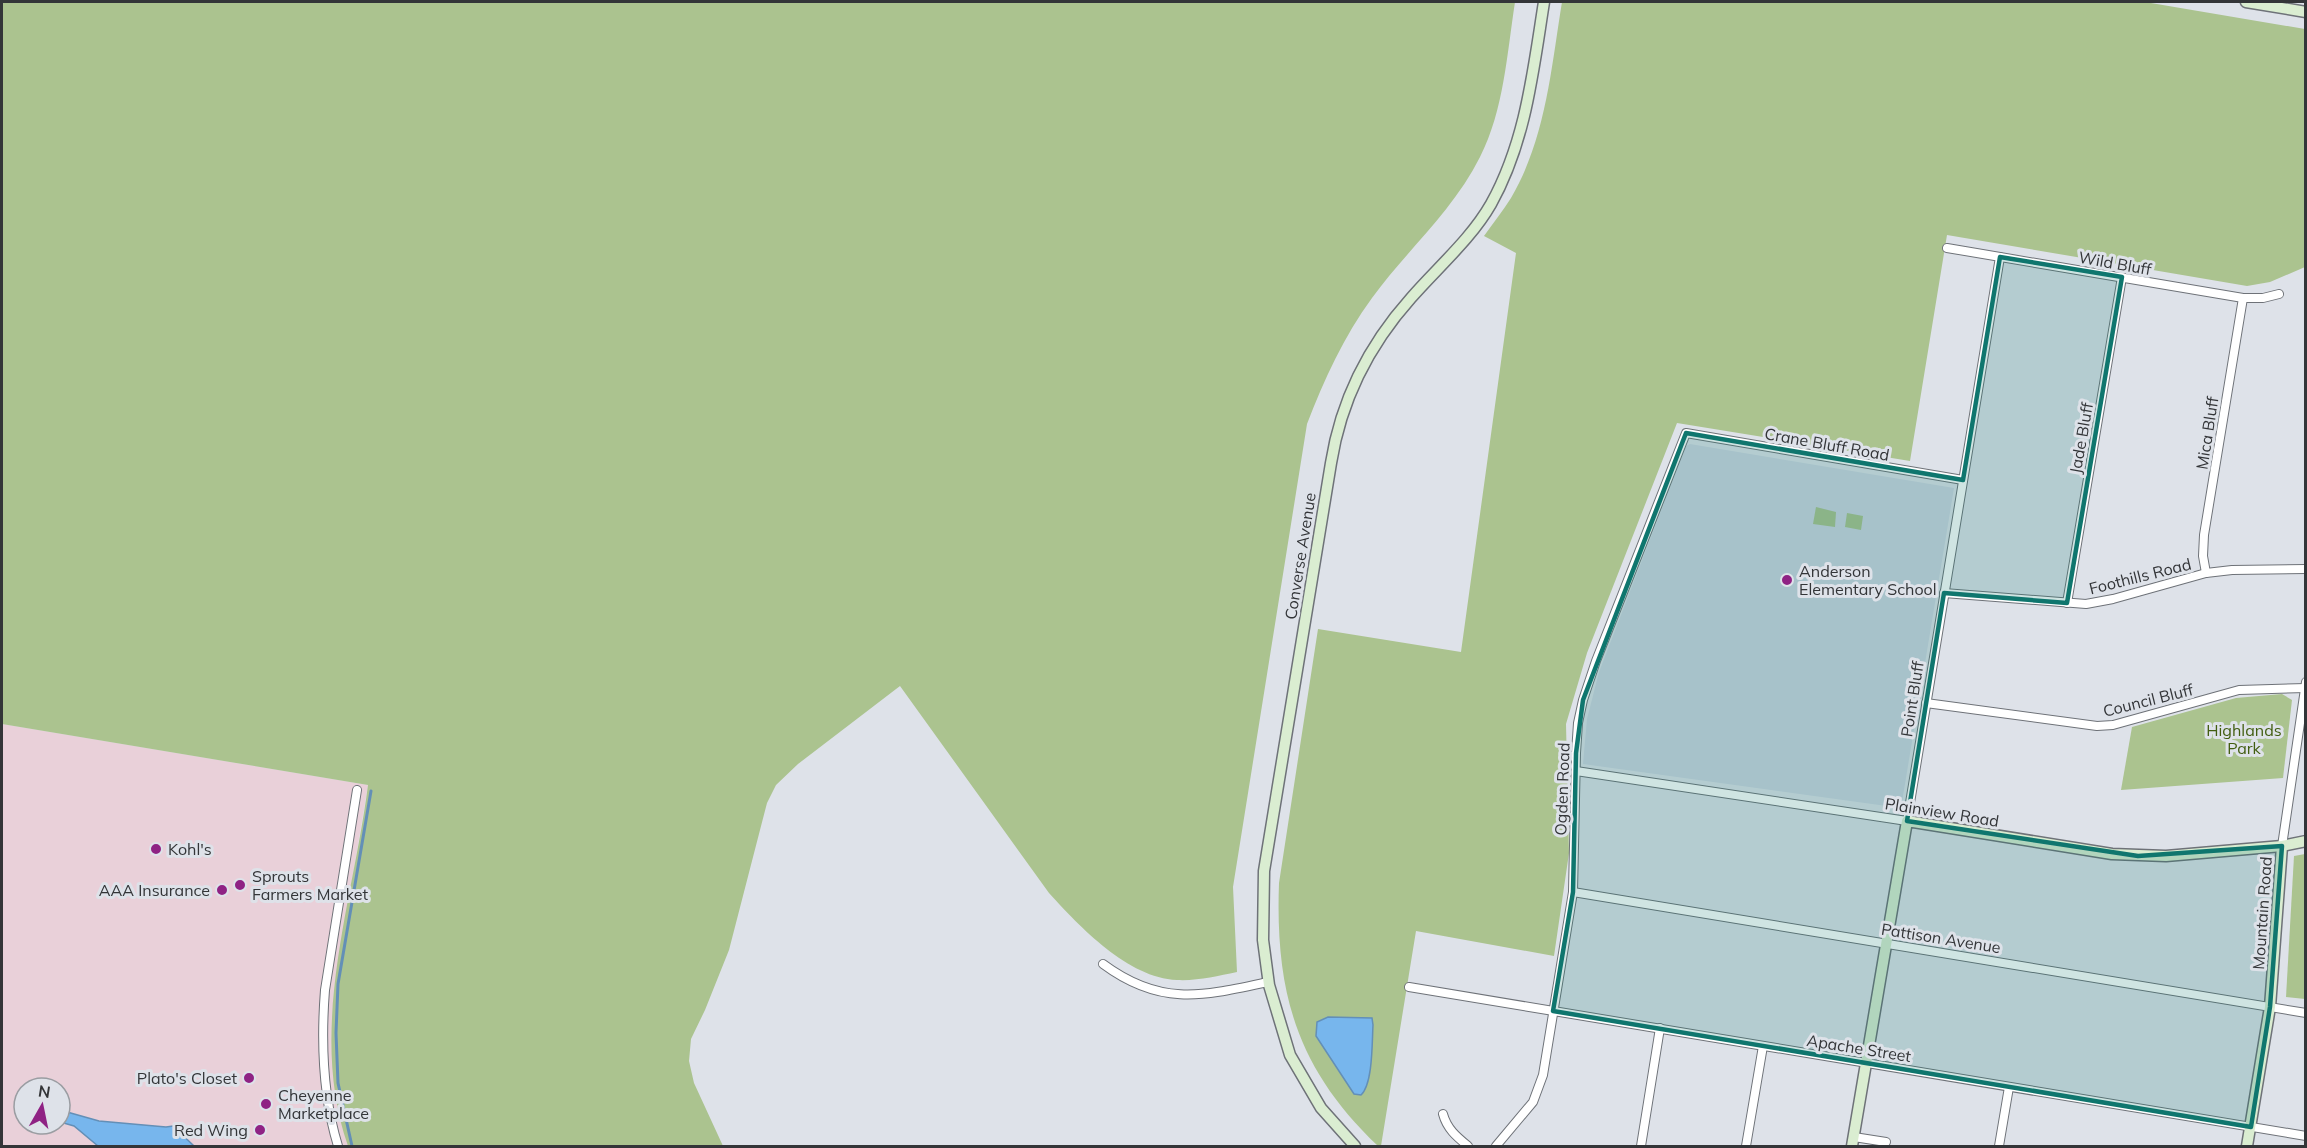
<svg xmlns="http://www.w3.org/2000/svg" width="2307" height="1148" font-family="Mulish,sans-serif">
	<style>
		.commercial { fill: #e9d0d9; fill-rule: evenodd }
		.built { fill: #cdd5e2 }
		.green { fill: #abc38f }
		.water { fill: #77b6ed; stroke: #638fb7; stroke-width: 1.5 }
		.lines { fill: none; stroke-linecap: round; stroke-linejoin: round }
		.stream { stroke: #638fb7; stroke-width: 3 }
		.street-casing { stroke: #6e7278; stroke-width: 10 }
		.secondary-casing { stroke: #6e7278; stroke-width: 13 }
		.street { stroke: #fff; stroke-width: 8 }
		.secondary { stroke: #daedd1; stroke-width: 10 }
		.marked { fill: #0f766e; fill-opacity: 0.2; stroke: #0f766e; stroke-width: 4.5; stroke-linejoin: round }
		.poi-dot { fill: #8f2284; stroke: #dee2e9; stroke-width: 2 }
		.labels { text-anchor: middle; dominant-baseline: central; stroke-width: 6; stroke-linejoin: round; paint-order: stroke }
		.street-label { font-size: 16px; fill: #333538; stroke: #dee2e9 }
		.poi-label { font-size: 16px; fill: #333538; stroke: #dee2e9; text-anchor: start }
		.park-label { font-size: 16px; fill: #425e11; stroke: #dee2e9 }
	</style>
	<rect width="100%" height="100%" fill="#dee2e9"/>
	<path class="commercial" d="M2,724l366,61 -34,203 -2,42 5,70 11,46h-346zM24,1088h36v36h-36z"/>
	<polygon class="built" points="1690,444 1954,488 1901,808 1583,764 1587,719 1599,672 1686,446"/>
	<g class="green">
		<path d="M2,2h1513c-8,51 -11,108 -35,155 -27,54 -73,93 -108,141 -28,38 -48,82 -65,126l-74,463 4,85c-20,4 -39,9 -60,8 -49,-2 -97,-53 -128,-87l-149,-207 -102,78 -22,21 -9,18 -38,147 -24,60 -14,29 -2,22 5,22 29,63h-375c-41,-117 5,-243 20,-361l-366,-61z"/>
		<path d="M1562,2h583l160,27v238l-35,15 -23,4 -300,-51 -37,226 -233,-38 -90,230 -21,71 3,129 -15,103 -138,-25 -35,215h-3c-81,-77 -103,-153 -99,-263l39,-254 143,23 55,-399 -32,-17c9,-13 19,-25 27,-38 35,-60 40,-129 51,-196z"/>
		<polygon points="1816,507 1836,512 1835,527 1813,524"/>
		<polygon points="1847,513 1863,516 1861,530 1845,527"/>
		<polygon points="2282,694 2292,700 2283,778 2121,790 2132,727 2236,698"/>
		<polygon points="2305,854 2306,854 2305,999 2286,997 2294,856"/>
	</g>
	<g class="water">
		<path d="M1328,1017l44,1 1,7c-1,17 0,59 -12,70l-7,-1 -38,-58 1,-14z"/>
		<polygon points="60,1110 99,1121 166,1127 173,1126 194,1146 98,1146 74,1126 60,1122"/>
	</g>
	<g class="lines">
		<polyline class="stream" points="352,1146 338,1083 336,1033 338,984 371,791"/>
		<g class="street-casing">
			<g id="street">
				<polyline points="1947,248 2243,298 2263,298 2279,294"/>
				<polyline points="2206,573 2203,556 2204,535 2243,298"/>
				<polyline points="1944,593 2086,604 2113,599 2206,573 2232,570 2306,569"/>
				<polyline points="2067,603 2122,277"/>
				<polyline points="1926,703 2097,726 2113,725 2239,690 2306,688"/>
				<polyline points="1576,771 1907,821 2000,257"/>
				<polyline points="2282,846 2306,682"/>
				<polyline points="1573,892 2306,1013"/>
				<path d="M1103,964c58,43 100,32 165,18"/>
				<polyline points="1409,987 2306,1136"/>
				<path d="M1443,1114c4,15 14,23 25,32"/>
				<polyline points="1854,1137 1886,1142"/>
				<path d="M338,1146c-15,-49 -17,-105 -13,-156l32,-200"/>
				<polyline points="1496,1146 1533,1102 1543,1075 1573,892 1576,753 1578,723 1583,700 1596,661 1686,433 1963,480"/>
				<polyline points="1641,1146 1660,1028"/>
				<polyline points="1746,1146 1763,1046"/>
				<polyline points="1999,1146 2009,1087"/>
			</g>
		</g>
		<g class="secondary-casing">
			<g id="secondary">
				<polyline points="2246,2 2306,12"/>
				<path d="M1355,1146l-34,-38 -31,-53 -21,-70 -6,-45 1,-69 67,-408c10,-63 38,-118 80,-165 27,-31 60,-59 80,-94 35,-63 42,-133 53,-202"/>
				<polyline points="1852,1146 1907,821 2112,854 2166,856 2282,846 2306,841"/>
				<polyline points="2247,1146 2270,1007 2282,846"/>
			</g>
		</g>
		<use href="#street" class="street"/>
		<use href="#secondary" class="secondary"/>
	</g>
	<path class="marked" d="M2000,257l122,20 -55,326 -123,-10 -37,228 231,35 144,-10 -12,161 -19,120 -698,-116 20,-119 3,-139 7,-53 103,-267 277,47z"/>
	<g class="poi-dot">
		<circle cx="1787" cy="580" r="6"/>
		<circle cx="156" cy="849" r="6"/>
		<circle cx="240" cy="885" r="6"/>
		<circle cx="222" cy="890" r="6"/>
		<circle cx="249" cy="1078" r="6"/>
		<circle cx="266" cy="1104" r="6"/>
		<circle cx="260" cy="1130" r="6"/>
	</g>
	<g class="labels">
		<g class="street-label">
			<text transform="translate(2115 263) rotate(10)">Wild Bluff</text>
			<text transform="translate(2207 433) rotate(-81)">Mica Bluff</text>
			<text transform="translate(2081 438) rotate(-80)">Jade Bluff</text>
			<text transform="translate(1827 444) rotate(10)">Crane Bluff Road</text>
			<text transform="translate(1300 556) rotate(-81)">Converse Avenue</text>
			<text transform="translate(2140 576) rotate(-14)">Foothills Road</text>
			<text transform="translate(1912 699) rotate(-81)">Point Bluff</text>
			<text transform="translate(2148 700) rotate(-14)">Council Bluff</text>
			<text transform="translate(1562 789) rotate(-88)">Ogden Road</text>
			<text transform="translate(1942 812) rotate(9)">Plainview Road</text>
			<text transform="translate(2262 913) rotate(-86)">Mountain Road</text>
			<text transform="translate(1941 938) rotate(9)">Pattison Avenue</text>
			<text transform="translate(1859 1048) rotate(9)">Apache Street</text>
		</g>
		<g class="poi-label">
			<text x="1799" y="571">Anderson<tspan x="1799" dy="18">Elementary School</tspan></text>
			<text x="168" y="849">Kohl's</text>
			<text x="252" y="876">Sprouts<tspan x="252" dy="18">Farmers Market</tspan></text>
			<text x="210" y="890" text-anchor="end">AAA Insurance</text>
			<text x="237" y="1078" text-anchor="end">Plato's Closet</text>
			<text x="278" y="1095">Cheyenne<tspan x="278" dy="18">Marketplace</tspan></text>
			<text x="248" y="1130" text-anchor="end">Red Wing</text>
		</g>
		<g class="park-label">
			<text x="2244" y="730">Highlands<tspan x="2244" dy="18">Park</tspan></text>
		</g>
	</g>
	<rect width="2307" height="1148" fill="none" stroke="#333538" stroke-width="6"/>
	<g transform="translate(42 1106) rotate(9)"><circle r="28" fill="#dee2e9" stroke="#9a9da2" stroke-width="1.5"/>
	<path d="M0-4.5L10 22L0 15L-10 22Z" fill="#8f2284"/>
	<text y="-9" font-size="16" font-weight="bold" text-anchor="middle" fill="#333538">N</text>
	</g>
</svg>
